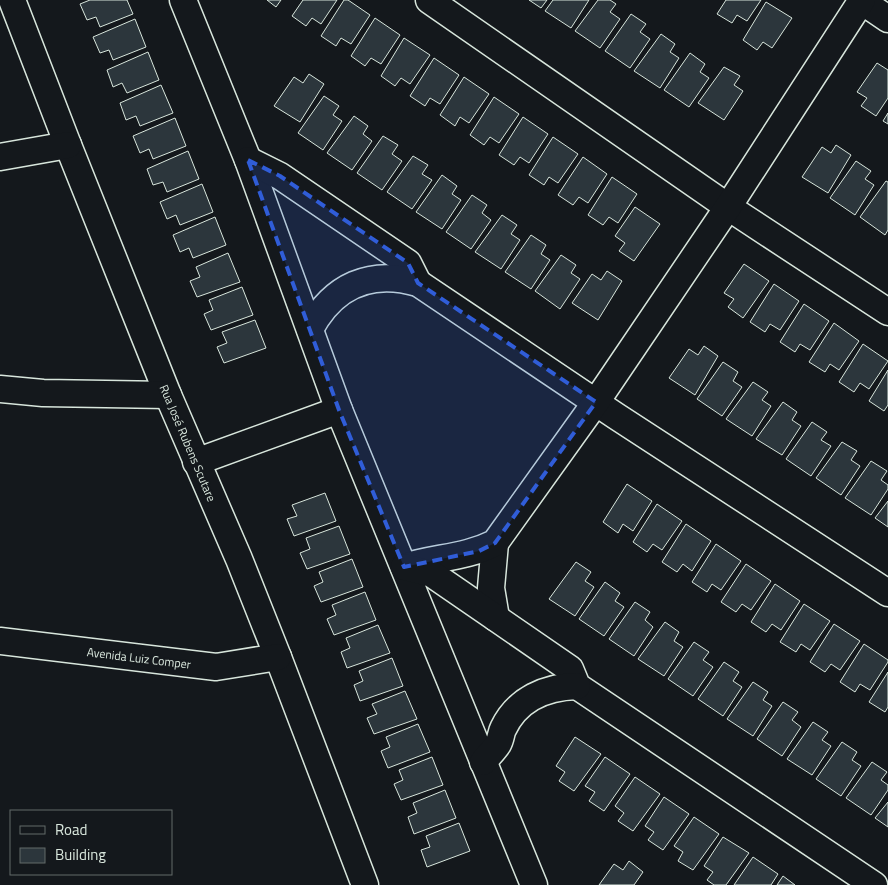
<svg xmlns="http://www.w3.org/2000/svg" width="888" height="885" font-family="'Titillium Web',sans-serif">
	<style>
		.building { fill: #2c363c; stroke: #d8e6dc }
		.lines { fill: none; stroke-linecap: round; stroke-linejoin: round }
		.street-casing { stroke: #d8e6dc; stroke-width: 29 }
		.street { stroke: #14181c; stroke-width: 26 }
		.marked { fill: #305dd8; fill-opacity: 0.2; stroke: #305dd8; stroke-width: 4; stroke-dasharray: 10 6; stroke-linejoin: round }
		.labels { text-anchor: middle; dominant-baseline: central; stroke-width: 4; stroke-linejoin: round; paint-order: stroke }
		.street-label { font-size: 12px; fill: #d8e6dc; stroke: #14181c }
	</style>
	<rect width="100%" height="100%" fill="#14181c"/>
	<g class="building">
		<polygon points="90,0 127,0 133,14 100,27 96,17 87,20 80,4"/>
		<polygon points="267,0 281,0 276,7"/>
		<polygon points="303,0 337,0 321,24 312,18 306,26 292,16"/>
		<polygon points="344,0 348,0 370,15 351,44 341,38 336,46 321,36"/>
		<polygon points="529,0 547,0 541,8"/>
		<polygon points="553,0 589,0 571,28 545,11"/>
		<polygon points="598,0 610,0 616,4 610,12 620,19 600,48 575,31"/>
		<polygon points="726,0 761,0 747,21 737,15 732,23 717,14"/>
		<polygon points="766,2 792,18 772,48 763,42 757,50 743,40"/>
		<polygon points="631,14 646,24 640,32 650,39 630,68 605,51"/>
		<polygon points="375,18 400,35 381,64 371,58 365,66 351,56"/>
		<polygon points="135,19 146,47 113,60 109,50 100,53 93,37"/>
		<polygon points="661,34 675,44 670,52 679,58 660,88 634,71"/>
		<polygon points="404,38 430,55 410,84 401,78 395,86 381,76"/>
		<polygon points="148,52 159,80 127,93 122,83 113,87 107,70"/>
		<polygon points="690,53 705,64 700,72 709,78 689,107 664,90"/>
		<polygon points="434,58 459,75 440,104 430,98 425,106 410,96"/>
		<polygon points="877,63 888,70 888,98 876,116 861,106 867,98 857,92"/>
		<polygon points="724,67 740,76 734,85 743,91 724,120 698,103"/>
		<polygon points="309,74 324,84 300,122 274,106 294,77 303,83"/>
		<polygon points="464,77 489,94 469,123 460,117 455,126 440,115"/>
		<polygon points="161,85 173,113 140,126 136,116 126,120 120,103"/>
		<polygon points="324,96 339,106 333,115 342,121 323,150 298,133"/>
		<polygon points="494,97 519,114 499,143 490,137 484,145 470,135"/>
		<polygon points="888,113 888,124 883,121"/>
		<polygon points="354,116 368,126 363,134 372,141 352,170 327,153"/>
		<polygon points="523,117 548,134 529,163 520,157 514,165 499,155"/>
		<polygon points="175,118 186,146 153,159 149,149 140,153 133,136"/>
		<polygon points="383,136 398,145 392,154 402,161 382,190 357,173"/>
		<polygon points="553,137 578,154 558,183 549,177 544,185 529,175"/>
		<polygon points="836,145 851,155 828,193 802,177 822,147 831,153"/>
		<polygon points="188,151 199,179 167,192 163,182 153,185 147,169"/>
		<polygon points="413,156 428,165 422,174 432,180 412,209 387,192"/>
		<polygon points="583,157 607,174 588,203 579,197 573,205 558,195"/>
		<polygon points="856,161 871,171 865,179 874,185 855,215 830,198"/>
		<polygon points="442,175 457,186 452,194 461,200 442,229 416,212"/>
		<polygon points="612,177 637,194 618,223 609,217 603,225 588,215"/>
		<polygon points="886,181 888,182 888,230 885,235 860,217"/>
		<polygon points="202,184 213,212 180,225 176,215 167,219 160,202"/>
		<polygon points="472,195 487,205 482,213 491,220 471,249 446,232"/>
		<polygon points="635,207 660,224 634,261 619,251 625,243 615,236"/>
		<polygon points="502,215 517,225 511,234 520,240 501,269 475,252"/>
		<polygon points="215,217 226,245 193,258 189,248 180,252 173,235"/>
		<polygon points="531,235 546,245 541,254 550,260 531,289 505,272"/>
		<polygon points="228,253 240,282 197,297 190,281 200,277 196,267"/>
		<polygon points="561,255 576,265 571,273 580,279 560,309 535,291"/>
		<polygon points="744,264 769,281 743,318 728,307 734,299 724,293"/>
		<polygon points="607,271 622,281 598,320 572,303 592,274 601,280"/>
		<polygon points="774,284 799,301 780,330 770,324 765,332 750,322"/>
		<polygon points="242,287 253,315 211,330 204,314 213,310 209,300"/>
		<polygon points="804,304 829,321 810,350 800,344 795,352 780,342"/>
		<polygon points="255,320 266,348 224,363 217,347 227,343 222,332"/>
		<polygon points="834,323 859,341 839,370 830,364 825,372 809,362"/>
		<polygon points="863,344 888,361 869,389 860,383 854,392 839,382"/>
		<polygon points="704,346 718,356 695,395 669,378 689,349 698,355"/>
		<polygon points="723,362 738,372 733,381 742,387 722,416 697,399"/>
		<polygon points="888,370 888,405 884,411 869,401"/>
		<polygon points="753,382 768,392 762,400 771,406 752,436 726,419"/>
		<polygon points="783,402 797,412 792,420 801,426 782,455 756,439"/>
		<polygon points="812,422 827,432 821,440 831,446 811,476 786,459"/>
		<polygon points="842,442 857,451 851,460 860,466 841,495 816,478"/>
		<polygon points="871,461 887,471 881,480 888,485 888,489 871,515 845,498"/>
		<polygon points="627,484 652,501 633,531 623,524 618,533 603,522"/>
		<polygon points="325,493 336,521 294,536 287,519 297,516 292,505"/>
		<polygon points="888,501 888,527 875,518"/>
		<polygon points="657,504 682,521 662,550 653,544 647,552 633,542"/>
		<polygon points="686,524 711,541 692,571 683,564 677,572 662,562"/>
		<polygon points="339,526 350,554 307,569 300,553 310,549 306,538"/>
		<polygon points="716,544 741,561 721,590 712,584 707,592 692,582"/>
		<polygon points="352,559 363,587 321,602 314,586 323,582 319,572"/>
		<polygon points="576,562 591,572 585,581 594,587 575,616 549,599"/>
		<polygon points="746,564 771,581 751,610 742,604 736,612 721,602"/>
		<polygon points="605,582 620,593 615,601 624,607 604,636 579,619"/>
		<polygon points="775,584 800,601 781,630 772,624 766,632 751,622"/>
		<polygon points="365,592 376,620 334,635 327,619 336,615 332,605"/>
		<polygon points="635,602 650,612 645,620 653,627 634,656 609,639"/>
		<polygon points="804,604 830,621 810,650 801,644 796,652 780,642"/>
		<polygon points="665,622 679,632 674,641 683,647 664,676 638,659"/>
		<polygon points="834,624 860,641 840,670 831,664 825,672 810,662"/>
		<polygon points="378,625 390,653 347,668 341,652 350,648 346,638"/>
		<polygon points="694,642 709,652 703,660 713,667 693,696 668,679"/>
		<polygon points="864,644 888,660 888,662 870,690 860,684 855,692 840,682"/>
		<polygon points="392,658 403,686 360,701 354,685 363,681 359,671"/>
		<polygon points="724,662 739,672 733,681 742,687 723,716 698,699"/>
		<polygon points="888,672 888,707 885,712 869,702"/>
		<polygon points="753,682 768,692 763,700 772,706 753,736 727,719"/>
		<polygon points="405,691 417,719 374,734 367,718 377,714 372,704"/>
		<polygon points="783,702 798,712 792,720 801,727 782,756 757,739"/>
		<polygon points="813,722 828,732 822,740 831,746 812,775 787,759"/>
		<polygon points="418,724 430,752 388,768 381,751 390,747 386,737"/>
		<polygon points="575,737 601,754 574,791 559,781 565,772 556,766"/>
		<polygon points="842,742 857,752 852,760 861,766 841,796 816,779"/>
		<polygon points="432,757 443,785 401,800 394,784 403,780 399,770"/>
		<polygon points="605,757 630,774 604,811 589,801 595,792 585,786"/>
		<polygon points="872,762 887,772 881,780 888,785 888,790 871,815 846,798"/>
		<polygon points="635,777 660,794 633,831 618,821 624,813 615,806"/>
		<polygon points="445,790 456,818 414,834 408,817 417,813 413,803"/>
		<polygon points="664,797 689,814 663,850 648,840 654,832 645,826"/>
		<polygon points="888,802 888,827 875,818"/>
		<polygon points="694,817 719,834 693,870 678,861 683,852 674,846"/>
		<polygon points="459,823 470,851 427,867 421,850 430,847 426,836"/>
		<polygon points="723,837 749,853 726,885 714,885 707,880 713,872 704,866"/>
		<polygon points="753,857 778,874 771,885 734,885"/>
		<polygon points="629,861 643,872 634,885 599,885 614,864 623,870"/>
		<polygon points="783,876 795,885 777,885"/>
	</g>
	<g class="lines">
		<g class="street-casing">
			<g id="street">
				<polyline points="12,0 68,145 168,395 239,559 278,657 365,885"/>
				<polyline points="183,0 248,160 339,410 534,885"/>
				<polyline points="429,0 728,207 888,312"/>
				<polyline points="860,0 888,19"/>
				<polyline points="0,157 68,145"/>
				<polyline points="248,160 280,176 408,263 418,283"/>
				<path d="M310,329c23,-43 60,-60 108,-46l198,133 272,177"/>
				<polyline points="0,389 43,393 168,395"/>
				<polyline points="196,462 339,410"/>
				<polyline points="495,543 491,588 496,618"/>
				<path d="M404,567c32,-10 61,-9 91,-24l101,-141 132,-195 134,-207"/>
				<polyline points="404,567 432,574 496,618 570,669 577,686 874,885"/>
				<polyline points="0,641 216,667 278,657"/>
				<path d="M483,762c5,-6 11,-12 15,-18 3,-5 3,-11 5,-15 14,-30 43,-42 74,-43"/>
			</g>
		</g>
		<use href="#street" class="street"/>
	</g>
	<path class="marked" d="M248,160l32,16 128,87 10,20 178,119 -101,141 -16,8 -75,16 -65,-157z"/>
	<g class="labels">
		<g class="street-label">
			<text transform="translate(188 443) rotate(67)">Rua José Rubens Scutare</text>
			<text transform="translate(139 658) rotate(7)">Avenida Luiz Comper</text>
		</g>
	</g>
	<rect x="10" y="810" width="162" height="65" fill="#14181c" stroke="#626a69"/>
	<rect x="20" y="826" width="25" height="8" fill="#14181c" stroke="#626a69"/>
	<text x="55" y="835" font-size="15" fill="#d8e6dc">Road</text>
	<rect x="20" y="848" width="25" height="15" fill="#2c363c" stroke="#626a69"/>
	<text x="55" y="860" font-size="15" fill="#d8e6dc">Building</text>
</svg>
